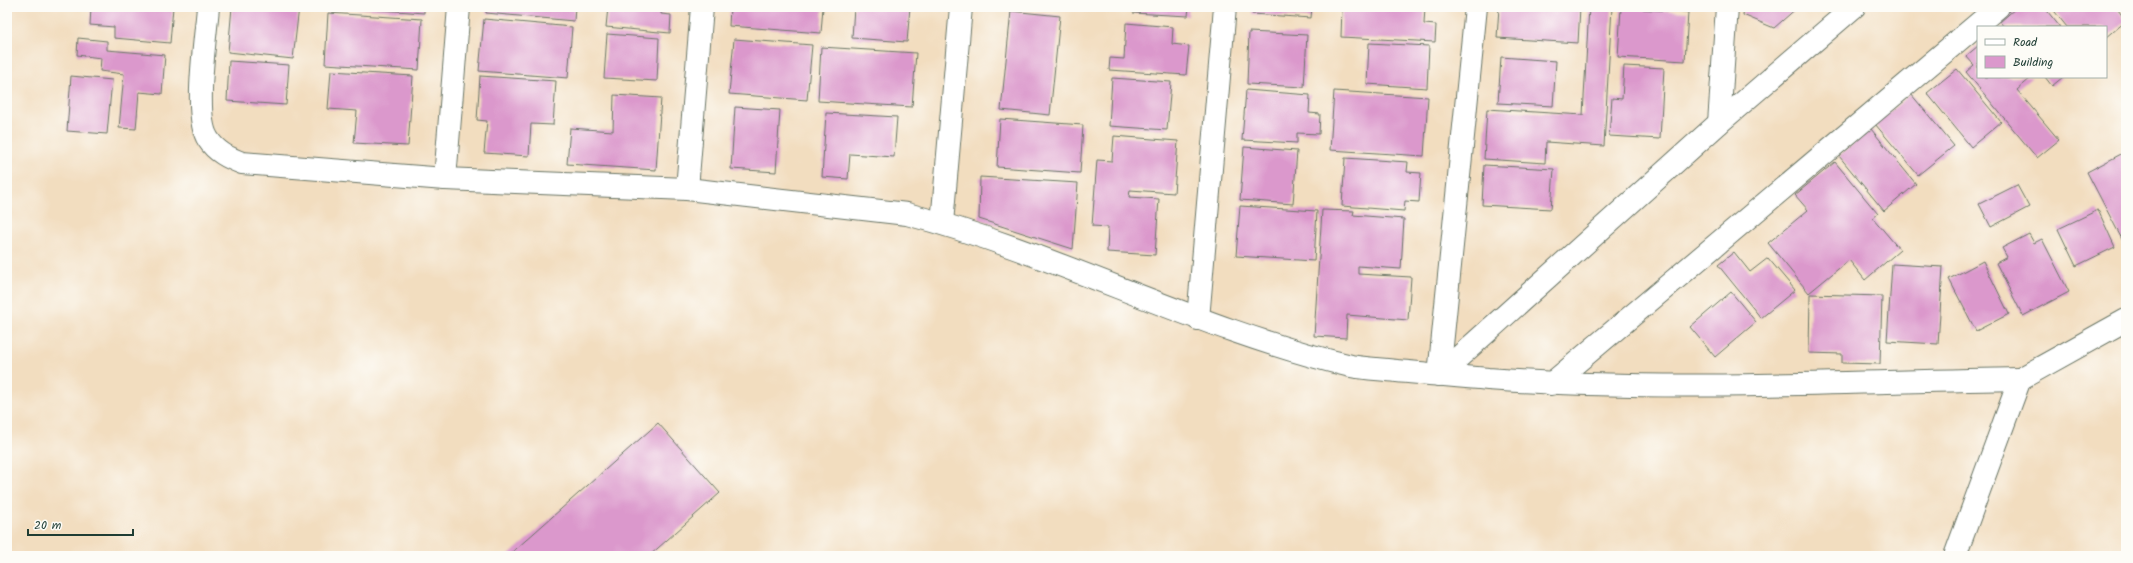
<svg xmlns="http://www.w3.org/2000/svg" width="2133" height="563" font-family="Kalam,sans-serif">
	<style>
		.building { fill: #db98cc }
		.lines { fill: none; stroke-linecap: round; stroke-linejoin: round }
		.street-casing { stroke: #697565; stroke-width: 24 }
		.street { stroke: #fff; stroke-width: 22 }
	</style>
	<rect width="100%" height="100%" fill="#fdfcf7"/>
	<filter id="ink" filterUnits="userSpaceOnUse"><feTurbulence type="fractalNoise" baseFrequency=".025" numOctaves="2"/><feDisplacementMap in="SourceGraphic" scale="8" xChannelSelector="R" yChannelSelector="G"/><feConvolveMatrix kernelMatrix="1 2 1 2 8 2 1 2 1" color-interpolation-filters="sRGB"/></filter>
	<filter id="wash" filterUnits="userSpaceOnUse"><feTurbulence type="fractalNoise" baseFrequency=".012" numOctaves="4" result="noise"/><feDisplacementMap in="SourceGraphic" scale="16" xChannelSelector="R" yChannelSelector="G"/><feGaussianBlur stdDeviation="0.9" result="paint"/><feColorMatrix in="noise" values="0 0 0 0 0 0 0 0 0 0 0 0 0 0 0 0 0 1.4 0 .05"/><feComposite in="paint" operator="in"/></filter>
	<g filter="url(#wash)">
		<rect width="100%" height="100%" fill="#f2ddbf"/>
		<g id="blocks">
			<g class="building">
				<polygon points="91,7 173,7 170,43 114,38 114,27 90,25"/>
				<polygon points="232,7 299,7 293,59 228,52"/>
				<polygon points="339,7 424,7 424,13"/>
				<polygon points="486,7 575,7 574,21 486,13"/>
				<polygon points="608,7 661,7 661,14 671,15 670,33 606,27"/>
				<polygon points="730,7 823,7 821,33 729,26"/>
				<polygon points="854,7 910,7 907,42 852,38"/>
				<polygon points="1133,7 1189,7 1188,16 1133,13"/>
				<polygon points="1252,7 1312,7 1311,18 1252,14"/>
				<polygon points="1342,7 1425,7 1424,24 1436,25 1435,42 1341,37"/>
				<polygon points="1499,7 1580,7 1578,43 1497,38"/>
				<polygon points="1589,7 1612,7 1604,146 1546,142 1545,163 1484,159 1487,109 1583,115"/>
				<polygon points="1744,7 1798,7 1774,28 1743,15"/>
				<polygon points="2017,7 2044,7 2060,27 2004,27 2000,22"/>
				<polygon points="2051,7 2116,7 2126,21 2106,38 2106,27 2067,27"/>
				<polygon points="1621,8 1688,12 1685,61 1618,57"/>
				<polygon points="1011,11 1060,16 1050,115 1001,110"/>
				<polygon points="328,13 422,19 419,70 325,64"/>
				<polygon points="484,19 572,27 568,78 479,71"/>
				<polygon points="1126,23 1173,27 1172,44 1189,46 1186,75 1109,70 1110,58 1124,59"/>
				<polygon points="1249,32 1307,35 1304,87 1247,84"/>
				<polygon points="607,34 659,38 657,81 604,78"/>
				<polygon points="78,38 107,41 107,50 165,55 162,94 139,92 136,129 119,128 124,74 100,71 101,58 77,55"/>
				<polygon points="734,39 812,45 807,100 729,94"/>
				<polygon points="1369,43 1429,46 1427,88 1367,84"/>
				<polygon points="1978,46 1978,77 2032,77 2017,90 2059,140 2037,158 1966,72 1974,65 1966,56"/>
				<polygon points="821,47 916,53 912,107 818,101"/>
				<polygon points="1501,57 1556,61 1553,106 1498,103"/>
				<polygon points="229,61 289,65 286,105 227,101"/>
				<polygon points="1624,66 1664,68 1660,139 1609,136 1612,98 1622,99"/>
				<polygon points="1957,69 2001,122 1971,147 1927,93"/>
				<polygon points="331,71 413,76 408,146 354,143 357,111 328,109"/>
				<polygon points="71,76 112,80 107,134 67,131"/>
				<polygon points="480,76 556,81 553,125 531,124 529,156 484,153 487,121 477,120"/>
				<polygon points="2045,77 2063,77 2052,86"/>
				<polygon points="1112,78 1171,82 1167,130 1109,126"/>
				<polygon points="1246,90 1310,95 1309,113 1320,114 1319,134 1297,133 1297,143 1242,140"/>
				<polygon points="1334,91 1428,97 1424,156 1330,150"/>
				<polygon points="1911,94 1954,146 1918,175 1875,124"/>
				<polygon points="614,95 661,98 656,170 567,164 570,128 613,131"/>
				<polygon points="735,107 780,110 776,172 731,169"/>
				<polygon points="826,113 897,117 894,157 850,154 848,179 822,177"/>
				<polygon points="1000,119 1083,125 1080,173 997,167"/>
				<polygon points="1871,129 1916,184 1884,211 1839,156"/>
				<polygon points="1114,136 1178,141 1174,193 1130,190 1129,197 1159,199 1155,255 1107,252 1108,227 1092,226 1097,160 1112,161"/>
				<polygon points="1244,147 1297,151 1293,204 1240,200"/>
				<polygon points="2125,152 2126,154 2126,247 2087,172"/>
				<polygon points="1345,158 1408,162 1407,172 1421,173 1419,202 1405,201 1404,211 1342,206"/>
				<polygon points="1835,162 1878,214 1873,218 1900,250 1865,280 1849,260 1809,293 1768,243 1808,210 1795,195"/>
				<polygon points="1484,165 1554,169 1551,209 1482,205"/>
				<polygon points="980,177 1078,183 1073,249 979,219"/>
				<polygon points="2017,185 2029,207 1991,227 1979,204"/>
				<polygon points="1240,206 1317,211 1314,261 1236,256"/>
				<polygon points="1322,210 1354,211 1353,215 1404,219 1401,269 1358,266 1358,274 1411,277 1408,320 1347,315 1346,338 1314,336"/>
				<polygon points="2098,210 2115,247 2076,266 2058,229"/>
				<polygon points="2029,234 2034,243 2042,239 2069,292 2023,316 1996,263 2007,257 2002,248"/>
				<polygon points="1734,252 1750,272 1768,258 1795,290 1761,318 1718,265"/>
				<polygon points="1983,261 2009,314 1976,331 1949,279"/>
				<polygon points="1892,264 1943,267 1938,344 1887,341"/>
				<polygon points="1731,292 1756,322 1715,357 1690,327"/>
				<polygon points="1810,294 1882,296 1880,364 1842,363 1842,354 1809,353"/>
				<polygon points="658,423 720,493 649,556 508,556"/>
			</g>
		</g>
	</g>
	<g filter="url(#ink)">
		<use href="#blocks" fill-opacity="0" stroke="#697565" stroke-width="1"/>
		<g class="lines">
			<g class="street-casing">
				<g id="street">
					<path d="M208,7c-2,28 -15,110 0,132 8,13 21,19 34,24l203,16 242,10 220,25c152,40 291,116 444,152 15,3 31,3 46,5 30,3 60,5 91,8 177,13 355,3 532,0"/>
					<polyline points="1719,123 1727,7"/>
					<polyline points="445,179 459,7"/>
					<polyline points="687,189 702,7"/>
					<polyline points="942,223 961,7"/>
					<polyline points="1198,319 1225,7"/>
					<polyline points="1439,375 1719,123 1854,7"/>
					<polyline points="1439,375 1476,7"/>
					<polyline points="1551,384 1998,7"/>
					<polyline points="1955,556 2020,379 2126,320"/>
				</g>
			</g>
			<use href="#street" class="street"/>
		</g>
	</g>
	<rect width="2133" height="563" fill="none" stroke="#fdfcf7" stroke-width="24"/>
	<rect x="1977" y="26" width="130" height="52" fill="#fdfcf7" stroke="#a4b0a9"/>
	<rect x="1985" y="39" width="20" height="6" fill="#ffffff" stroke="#a4b0a9"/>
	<text x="2013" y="46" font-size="12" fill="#1f3d34">Road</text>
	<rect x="1985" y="56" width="20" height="12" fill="#db98cc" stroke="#a4b0a9"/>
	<text x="2013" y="66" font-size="12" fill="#1f3d34">Building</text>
	<path d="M28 529v6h105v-6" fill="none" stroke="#1f3d34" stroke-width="2"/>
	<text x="34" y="529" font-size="12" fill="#1f3d34" stroke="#fdfcf7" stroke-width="3" paint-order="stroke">20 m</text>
</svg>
